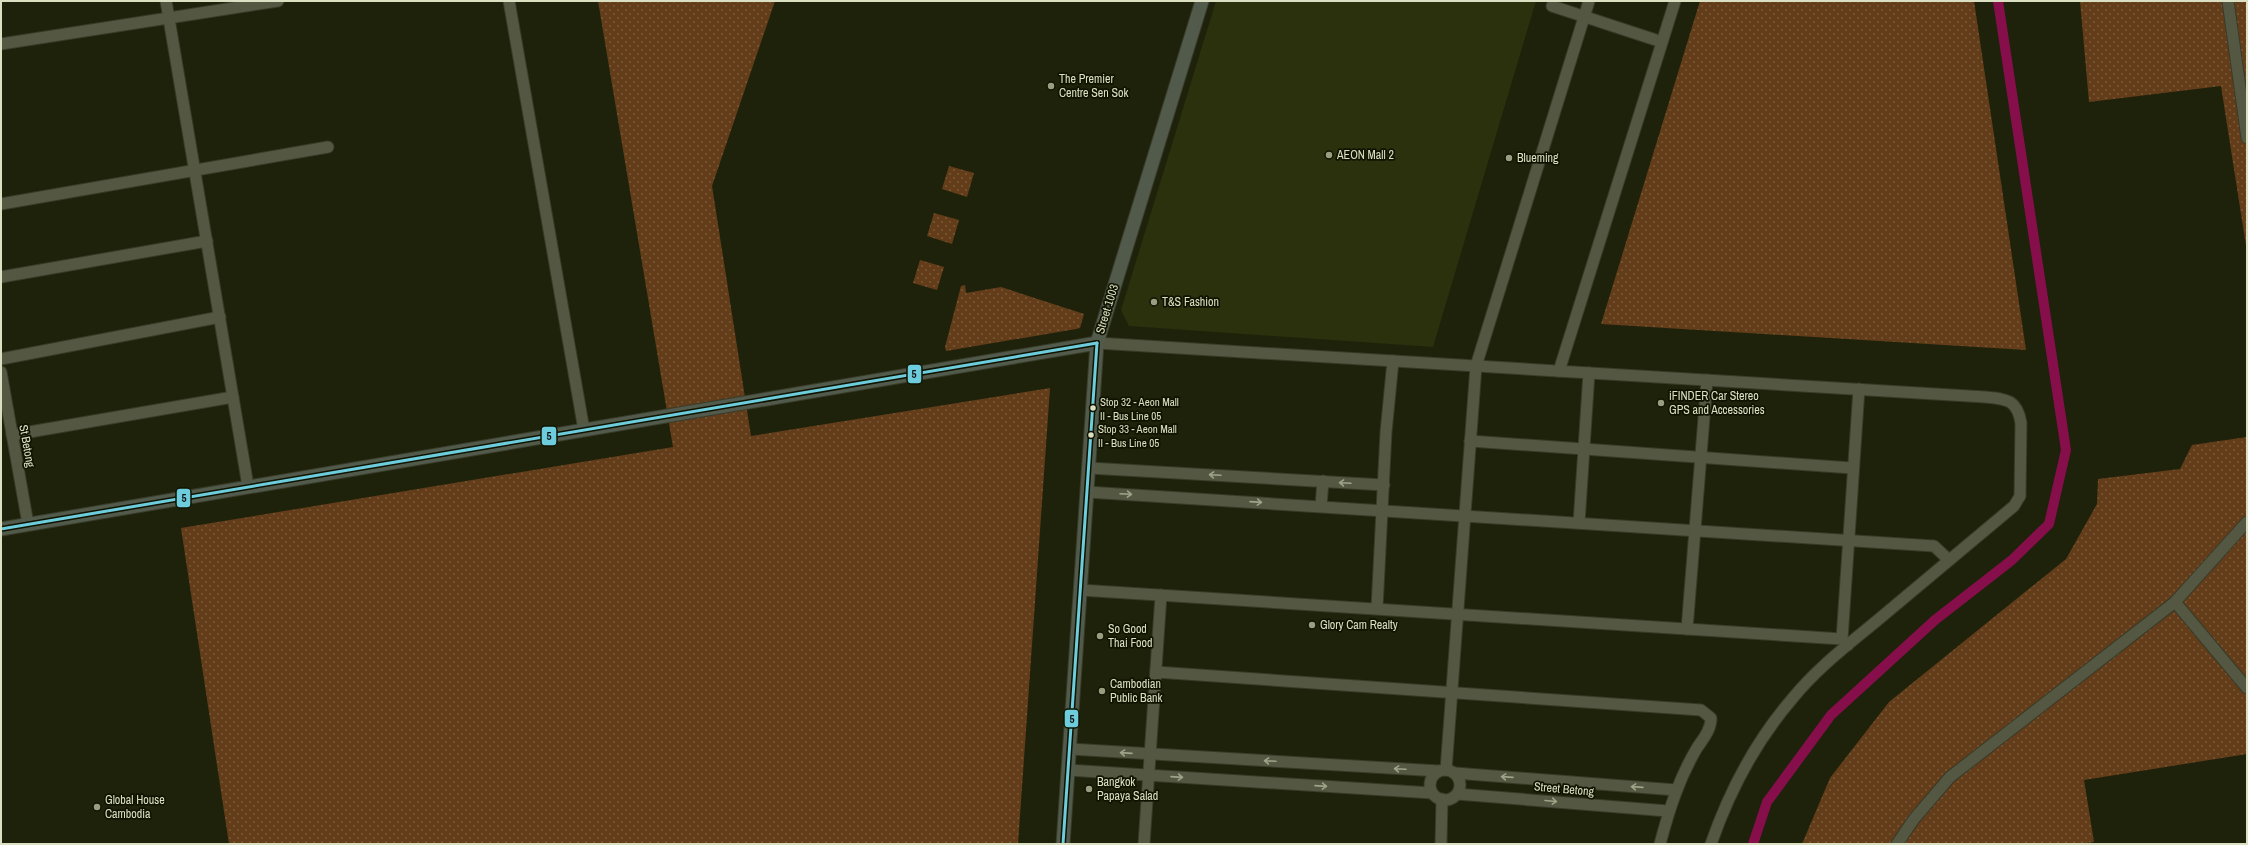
<svg xmlns="http://www.w3.org/2000/svg" width="2248" height="845" font-family="'Archivo Narrow',sans-serif">
	<style>
		.built { fill: #2b300d }
		.grass { fill: url(#grass-dots) }
		.lines { fill: none; stroke-linecap: round; stroke-linejoin: round }
		.canal { stroke: #860e4b; stroke-width: 10 }
		.minor-casing { stroke: #383b29; stroke-width: 13 }
		.major-casing { stroke: #383b29; stroke-width: 15 }
		.minor { stroke: #545842; stroke-width: 11 }
		.major { stroke: #515a4b; stroke-width: 13 }
		.bus-1-casing { stroke: #101300; stroke-width: 6 }
		.bus-1 { stroke: #6dcddd; stroke-width: 3 }
		.oneway { stroke: #9ea388 }
		.poi-dot { fill: #999e81; stroke: #101300; stroke-width: 1.5 }
		.bus-dot { fill: #dae0c1; stroke: #101300; stroke-width: 1.5 }
		.labels { text-anchor: middle; dominant-baseline: central; stroke-width: 3.5; stroke-linejoin: round; paint-order: stroke }
		.bus-label { font-size: 11px; fill: #dae0c1; stroke: #101300; text-anchor: start }
		.poi-label { font-size: 12px; fill: #dae0c1; stroke: #101300; text-anchor: start }
		.street-label { font-size: 12px; fill: #dae0c1; stroke: #101300 }
		.line-badge { stroke: #101300; stroke-width: 1.5 }
		.pale-badge-label { font-size: 11px; text-anchor: middle; font-weight: bold; fill: #111 }
	</style>
	<defs>
		<pattern id="grass-dots" width="8" height="8" patternUnits="userSpaceOnUse"><rect width="8" height="8" fill="#633d1a"/><path d="M2 2h.1M6 6h.1" fill="none" stroke="#79593a" stroke-width="1.8" stroke-linecap="round"/></pattern>
	</defs>
	<rect width="100%" height="100%" fill="#1f220a"/>
	<polygon class="built" points="1216,1 1536,1 1433,347 1129,326 1121,310"/>
	<g class="grass">
		<polygon points="598,1 775,1 712,186 751,436 1050,388 1018,844 229,844 181,528 673,447"/>
		<polygon points="1700,1 1974,1 2026,350 1601,324"/>
		<polygon points="2080,1 2247,1 2247,252 2221,86 2089,102"/>
		<polygon points="949,166 974,173 967,197 942,189"/>
		<polygon points="934,213 959,220 952,244 927,236"/>
		<polygon points="920,260 944,267 937,290 913,283"/>
		<polygon points="965,285 966,293 1001,287 1084,314 1080,328 1076,329 946,351 945,347 961,286"/>
		<polygon points="2247,437 2247,754 2084,780 2094,842 2080,844 1802,844 1830,778 1889,702 2066,559 2097,504 2098,479 2180,469 2192,445"/>
	</g>
	<g class="lines">
		<polyline class="canal" points="1753,844 1767,802 1831,715 1935,620 2012,560 2049,524 2066,450 1998,1"/>
		<g class="minor-casing">
			<g id="minor">
				<polyline points="166,1 248,486"/>
				<polyline points="509,1 584,430"/>
				<polyline points="2228,1 2247,138"/>
				<polyline points="1552,6 1662,42"/>
				<polyline points="1,44 278,1"/>
				<polyline points="1,204 328,147"/>
				<polyline points="1,277 207,241"/>
				<path d="M1097,343l888,54c21,2 32,2 36,26l-1,73 -6,10c-45,38 -90,75 -135,113 -30,25 -62,49 -87,80 -36,42 -63,93 -81,145"/>
				<polyline points="1,359 220,317"/>
				<polyline points="1559,371 1675,1"/>
				<polyline points="1,372 28,524"/>
				<polyline points="12,435 233,397"/>
				<polyline points="1470,441 1852,468"/>
				<polyline points="1089,468 1384,485"/>
				<polyline points="1087,492 1934,546 1949,560"/>
				<polyline points="1321,506 1323,481"/>
				<polyline points="1579,523 1589,373"/>
				<polyline points="1080,590 1842,639 1848,645"/>
				<polyline points="2175,602 2247,688"/>
				<polyline points="1377,608 1386,432 1393,361"/>
				<polyline points="1687,629 1707,380"/>
				<polyline points="1842,639 1859,389"/>
				<path d="M1156,672l545,38 10,8c0,12 -8,21 -14,30 -18,30 -28,62 -37,96"/>
				<polyline points="1070,749 1439,771"/>
				<polyline points="1068,770 1432,793"/>
				<polyline points="1446,770 1476,366 1589,1"/>
				<circle cx="1445" cy="785" r="15"/>
				<polyline points="1455,773 1676,790"/>
				<polyline points="1457,794 1668,811"/>
				<polyline points="1144,844 1161,595"/>
				<polyline points="1441,844 1442,799"/>
				<polyline points="1897,844 1914,819 1950,777 2175,602 2247,522"/>
			</g>
		</g>
		<g class="major-casing">
			<g id="major">
				<polyline points="1,529 1097,343"/>
				<polyline points="1063,844 1097,343 1202,1"/>
			</g>
		</g>
		<use href="#minor" class="minor"/>
		<use href="#major" class="major"/>
		<g class="bus-1-casing">
			<g id="bus-1">
				<polyline points="1,529 1097,343"/>
				<polyline points="1063,844 1097,343"/>
			</g>
		</g>
		<use href="#bus-1" class="bus-1"/>
	</g>
	<defs><path id="oneway-shaft" d="M-6 0H5M1.5-3L5.5 0L1.5 3" fill="none" stroke-width="1.6" stroke-linecap="round" stroke-linejoin="round"/></defs>
	<g class="oneway">
		<use href="#oneway-shaft" transform="translate(1215 475) rotate(-177)"/>
		<use href="#oneway-shaft" transform="translate(1345 483) rotate(-177)"/>
		<use href="#oneway-shaft" transform="translate(1126 494) rotate(3)"/>
		<use href="#oneway-shaft" transform="translate(1256 502) rotate(4)"/>
		<use href="#oneway-shaft" transform="translate(1126 753) rotate(-176)"/>
		<use href="#oneway-shaft" transform="translate(1270 761) rotate(-177)"/>
		<use href="#oneway-shaft" transform="translate(1400 769) rotate(-177)"/>
		<use href="#oneway-shaft" transform="translate(1177 777) rotate(4)"/>
		<use href="#oneway-shaft" transform="translate(1507 777) rotate(-176)"/>
		<use href="#oneway-shaft" transform="translate(1321 786) rotate(4)"/>
		<use href="#oneway-shaft" transform="translate(1637 787) rotate(-176)"/>
		<use href="#oneway-shaft" transform="translate(1551 801) rotate(5)"/>
	</g>
	<g class="poi-dot">
		<circle cx="1051" cy="86" r="4"/>
		<circle cx="1329" cy="155" r="4"/>
		<circle cx="1509" cy="158" r="4"/>
		<circle cx="1154" cy="302" r="4"/>
		<circle cx="1661" cy="403" r="4"/>
		<circle cx="1312" cy="625" r="4"/>
		<circle cx="1100" cy="636" r="4"/>
		<circle cx="1102" cy="691" r="4"/>
		<circle cx="1089" cy="789" r="4"/>
		<circle cx="97" cy="807" r="4"/>
	</g>
	<g class="bus-dot">
		<circle cx="1093" cy="408" r="3.5"/>
		<circle cx="1091" cy="435" r="3.5"/>
	</g>
	<g class="labels">
		<g class="bus-label">
			<text x="1100" y="402">Stop 32 - Aeon Mall<tspan x="1100" dy="14">II - Bus Line 05</tspan></text>
			<text x="1098" y="429">Stop 33 - Aeon Mall<tspan x="1098" dy="14">II - Bus Line 05</tspan></text>
		</g>
		<g class="poi-label">
			<text x="1059" y="79">The Premier<tspan x="1059" dy="14">Centre Sen Sok</tspan></text>
			<text x="1337" y="155">AEON Mall 2</text>
			<text x="1517" y="158">Blueming</text>
			<text x="1162" y="302">T&amp;S Fashion</text>
			<text x="1669" y="396">iFINDER Car Stereo<tspan x="1669" dy="14">GPS and Accessories</tspan></text>
			<text x="1320" y="625">Glory Cam Realty</text>
			<text x="1108" y="629">So Good<tspan x="1108" dy="14">Thai Food</tspan></text>
			<text x="1110" y="684">Cambodian<tspan x="1110" dy="14">Public Bank</tspan></text>
			<text x="1097" y="782">Bangkok<tspan x="1097" dy="14">Papaya Salad</tspan></text>
			<text x="105" y="800">Global House<tspan x="105" dy="14">Cambodia</tspan></text>
		</g>
		<g class="street-label">
			<text transform="translate(1107 309) rotate(-73)">Street 1003</text>
			<text transform="translate(27 446) rotate(80)">St Betong</text>
			<text transform="translate(1564 789) rotate(5)">Street Betong</text>
		</g>
	</g>
	<g class="line-badge">
		<rect x="907" y="364" width="15" height="20" rx="4" fill="#6dcddd"/>
		<rect x="541" y="426" width="16" height="20" rx="4" fill="#6dcddd"/>
		<rect x="176" y="488" width="15" height="20" rx="4" fill="#6dcddd"/>
		<rect x="1064" y="709" width="15" height="19" rx="4" fill="#6dcddd"/>
	</g>
	<g class="pale-badge-label">
		<text x="914" y="378">5</text>
		<text x="549" y="440">5</text>
		<text x="184" y="502">5</text>
		<text x="1072" y="723">5</text>
	</g>
	<rect width="2248" height="845" fill="none" stroke="#dae0c1" stroke-width="4"/>
</svg>
